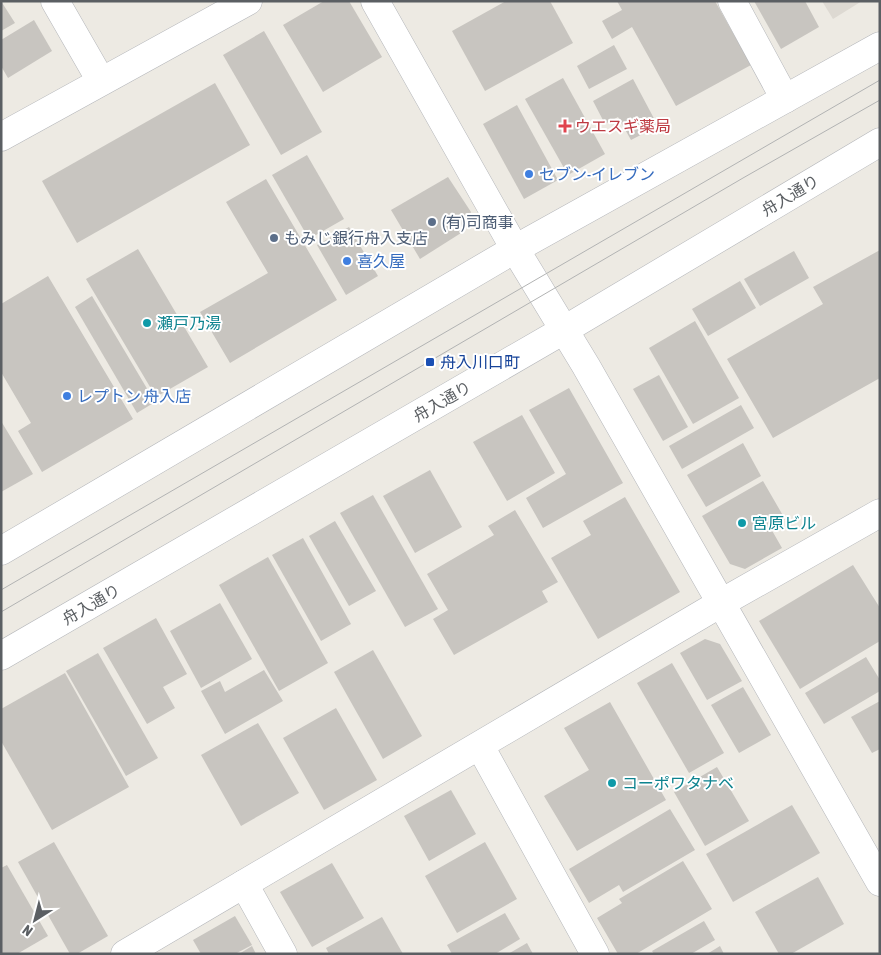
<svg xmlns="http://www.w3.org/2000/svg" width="881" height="955" font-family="'Asap Condensed','Noto Sans JP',sans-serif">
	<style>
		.education { fill: #ddd9d2 }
		.building { fill: #c8c5c0 }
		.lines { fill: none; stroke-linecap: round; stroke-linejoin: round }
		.minor-casing { stroke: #b4b6ba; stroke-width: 29 }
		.minor { stroke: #fff; stroke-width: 28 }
		.tram { stroke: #b2b3b3; stroke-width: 1 }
		.health-dot { fill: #e0444e; stroke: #fff; stroke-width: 2 }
		.shop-dot { fill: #3f7fe0; stroke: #fff; stroke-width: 2 }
		.service-dot { fill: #5c6f8a; stroke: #fff; stroke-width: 2 }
		.culture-dot { fill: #0f9aa8; stroke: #fff; stroke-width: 2 }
		.transit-dot { fill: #1a4fb4; stroke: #fff; stroke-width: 2 }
		.labels { text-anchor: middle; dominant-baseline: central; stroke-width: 4; stroke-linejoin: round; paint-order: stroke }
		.health-label { font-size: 16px; fill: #be3a42; stroke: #fff; text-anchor: start }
		.shop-label { font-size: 16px; fill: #366cbe; stroke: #fff; text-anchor: start }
		.street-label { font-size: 16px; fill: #5b5f63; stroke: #fff }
		.service-label { font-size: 16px; fill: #4e5e75; stroke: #fff; text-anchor: start }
		.culture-label { font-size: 16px; fill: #0d838f; stroke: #fff; text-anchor: start }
		.transit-label { font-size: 16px; fill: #164399; stroke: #fff; text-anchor: start }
	</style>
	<rect width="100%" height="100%" fill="#edeae3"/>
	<polygon class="education" points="822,1 862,1 833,19"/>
	<g class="building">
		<polygon points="1,1 15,23 1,31"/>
		<polygon points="324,1 349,1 382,57 323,92 283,25"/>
		<polygon points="506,1 550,1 573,43 485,91 452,31"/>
		<polygon points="617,1 715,1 751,65 676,106 632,27 612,39 602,21 622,10"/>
		<polygon points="754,1 805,1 819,27 781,49"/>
		<polygon points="34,20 52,51 8,78 1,66 1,40"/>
		<polygon points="264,31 322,132 281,155 223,55"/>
		<polygon points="614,45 627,69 589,89 577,66"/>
		<polygon points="563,78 605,154 568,175 525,99"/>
		<polygon points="633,79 658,126 631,140 618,117 605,124 593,101"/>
		<polygon points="215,83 250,145 77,243 42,181"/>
		<polygon points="517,105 558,180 524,199 483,124"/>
		<polygon points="307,155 344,219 309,239 272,175"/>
		<polygon points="448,177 471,212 461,233 420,259 391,210"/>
		<polygon points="266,179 337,300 230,363 200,312 268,273 226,202"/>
		<polygon points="349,227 378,276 346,295 317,245"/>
		<polygon points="138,249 208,367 156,397 86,279"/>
		<polygon points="880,250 880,378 773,438 727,359 823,304 813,287"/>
		<polygon points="794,251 809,278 760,306 744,279"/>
		<polygon points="48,276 133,419 42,472 18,431 31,423 1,372 1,304"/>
		<polygon points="740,281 756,308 708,336 692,309"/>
		<polygon points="92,296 155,402 137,413 75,307"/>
		<polygon points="695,321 739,398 693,424 649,348"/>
		<polygon points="659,375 688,427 663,441 633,389"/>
		<polygon points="569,388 623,483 543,528 526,498 566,474 529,410"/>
		<polygon points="741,405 754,428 682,469 669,446"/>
		<polygon points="522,415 555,473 507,501 473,442"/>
		<polygon points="1,421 33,474 1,492"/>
		<polygon points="743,443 761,476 706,507 687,475"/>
		<polygon points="430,470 462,527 415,553 383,496"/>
		<polygon points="763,481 785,519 770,527 782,548 745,569 730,564 702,516"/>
		<polygon points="373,495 438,609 405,627 340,513"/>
		<polygon points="625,497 680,592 598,639 551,558 591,535 583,521"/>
		<polygon points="515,510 558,582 542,591 548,602 454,655 433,619 448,610 427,574 494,535 488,526"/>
		<polygon points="335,521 376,591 349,606 309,536"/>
		<polygon points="303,538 351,624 321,641 272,555"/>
		<polygon points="268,557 328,663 279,691 219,585"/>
		<polygon points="853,565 880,608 880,641 800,689 759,621"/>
		<polygon points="220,603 252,659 201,688 170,631"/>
		<polygon points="156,618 187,674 163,687 175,708 147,724 103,648"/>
		<polygon points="705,639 720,644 742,681 707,700 680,653"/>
		<polygon points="373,650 422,736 383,759 334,672"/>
		<polygon points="98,653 158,758 126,776 66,671"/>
		<polygon points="866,657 880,680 880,691 824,724 805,693"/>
		<polygon points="672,663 724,753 689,773 637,683"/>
		<polygon points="264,670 283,701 225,734 201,691 220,681 225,692"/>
		<polygon points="65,673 129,787 52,830 1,741 1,709"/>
		<polygon points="743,687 771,735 739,753 711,705"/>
		<polygon points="880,701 880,749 872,753 851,717"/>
		<polygon points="610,702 666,800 577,851 544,796 589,770 564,728"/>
		<polygon points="336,708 377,780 324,810 283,738"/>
		<polygon points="258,723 299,793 241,826 201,755"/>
		<polygon points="717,767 749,821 705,846 674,792"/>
		<polygon points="451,790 476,834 429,861 404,816"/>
		<polygon points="792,805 820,853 733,902 706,854"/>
		<polygon points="670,809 695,850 623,892 619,885 589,903 569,869"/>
		<polygon points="54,842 108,936 77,954 70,954 18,862"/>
		<polygon points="485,842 517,899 457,933 425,876"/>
		<polygon points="683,861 712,909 636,954 618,954 597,918 622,903 619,899"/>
		<polygon points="332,863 364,918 312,947 280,892"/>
		<polygon points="7,865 48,936 17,954 1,954 1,868"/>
		<polygon points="818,877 844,924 791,954 779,954 755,912"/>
		<polygon points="505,913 520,939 495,954 452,954 447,945"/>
		<polygon points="235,916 252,945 235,954 201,954 193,940"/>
		<polygon points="382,917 403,954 329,954 326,948"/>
		<polygon points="704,921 715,940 691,954 654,954 652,951"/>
		<polygon points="527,943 533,954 508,954"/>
		<polygon points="252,946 256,954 239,954"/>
		<polygon points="720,946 724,954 707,954"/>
	</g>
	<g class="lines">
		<g class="minor-casing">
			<g id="minor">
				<polyline points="55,1 101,81"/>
				<polyline points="375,1 515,249 586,366 880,882"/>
				<polyline points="732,1 785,99"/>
				<polyline points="1,137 248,1"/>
				<polyline points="1,551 515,249 880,46"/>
				<polyline points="1,656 564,330 880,142"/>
				<polyline points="480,746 595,954"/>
				<polyline points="244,884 283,954"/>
				<polyline points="125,954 721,603 880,513"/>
			</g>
		</g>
		<use href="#minor" class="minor"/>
		<g class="tram">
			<polyline points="1,590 880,80"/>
			<polyline points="1,612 743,178 880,100"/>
		</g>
	</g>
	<path class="health-dot" d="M562.5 118.5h5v5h5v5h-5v5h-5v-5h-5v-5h5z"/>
	<g class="shop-dot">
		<circle cx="529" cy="174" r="5"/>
		<circle cx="347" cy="261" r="5"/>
		<circle cx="67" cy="396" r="5"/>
	</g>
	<g class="service-dot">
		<circle cx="432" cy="222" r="5"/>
		<circle cx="274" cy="238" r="5"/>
	</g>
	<g class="culture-dot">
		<circle cx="147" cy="323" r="5"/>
		<circle cx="742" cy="523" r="5"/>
		<circle cx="612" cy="783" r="5"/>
	</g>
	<rect class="transit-dot" x="425" y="357" width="10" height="10" rx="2.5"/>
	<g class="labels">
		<g class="health-label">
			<text x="575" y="126">ウエスギ薬局</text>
		</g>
		<g class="shop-label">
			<text x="539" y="174">セブン-イレブン</text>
			<text x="357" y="261">喜久屋</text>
			<text x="77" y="396">レプトン 舟入店</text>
		</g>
		<g class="street-label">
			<text transform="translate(790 195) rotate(-31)">舟入通り</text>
			<text transform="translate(442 401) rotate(-30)">舟入通り</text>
			<text transform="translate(91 604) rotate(-30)">舟入通り</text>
		</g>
		<g class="service-label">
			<text x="442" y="222">(有)司商事</text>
			<text x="284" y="238">もみじ銀行舟入支店</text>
		</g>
		<g class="culture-label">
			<text x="157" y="323">瀬戸乃湯</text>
			<text x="752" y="523">宮原ビル</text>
			<text x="622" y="783">コーポワタナベ</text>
		</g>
		<g class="transit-label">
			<text x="440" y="362">舟入川口町</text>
		</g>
	</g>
	<rect width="881" height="955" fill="none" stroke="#5b5f63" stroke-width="5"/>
	<g transform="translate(35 920) rotate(216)" stroke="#ffffff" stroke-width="4" paint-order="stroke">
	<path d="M0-4L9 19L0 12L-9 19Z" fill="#5b5f63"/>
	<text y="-8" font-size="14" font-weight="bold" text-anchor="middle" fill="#5b5f63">N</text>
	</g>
</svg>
